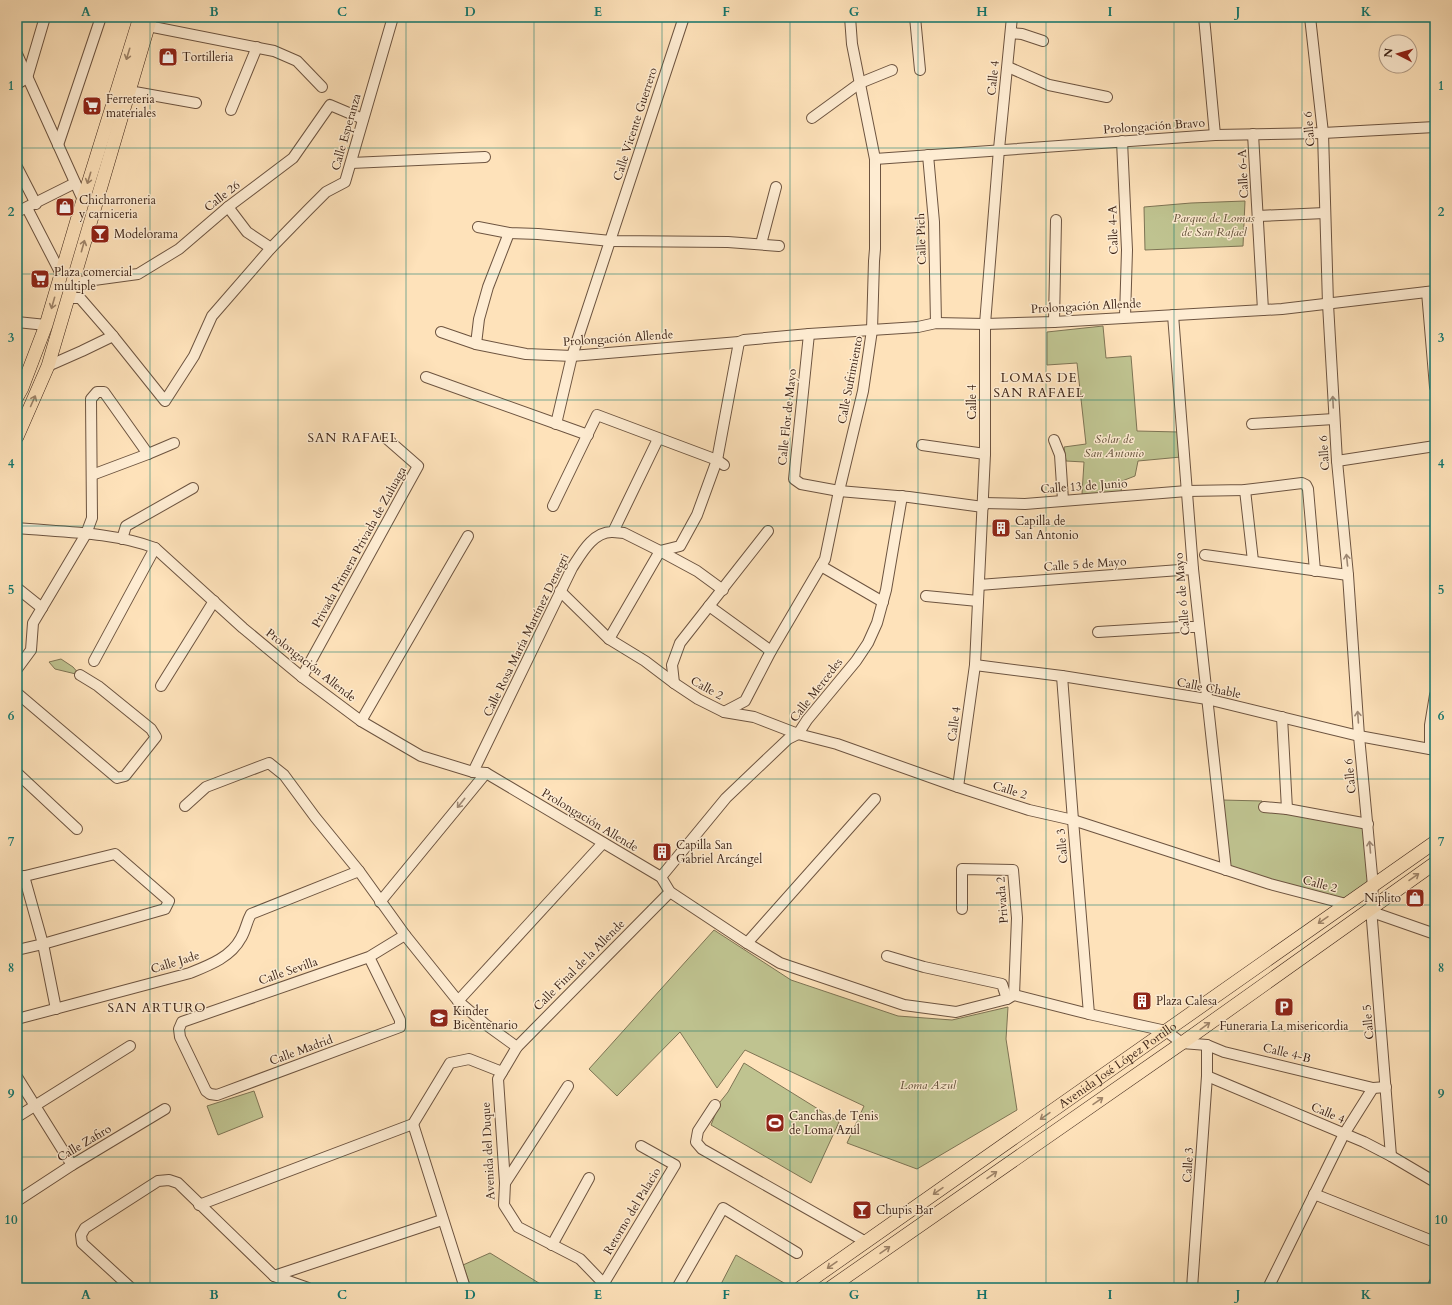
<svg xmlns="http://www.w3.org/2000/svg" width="1452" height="1305" font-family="Cardo,serif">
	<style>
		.green { fill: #bfc390; stroke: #7e7454 }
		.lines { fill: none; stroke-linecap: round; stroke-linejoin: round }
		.minor-casing { stroke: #6d5440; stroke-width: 12 }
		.major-casing { stroke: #3d2417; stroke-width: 14 }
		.minor { stroke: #feecd2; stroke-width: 10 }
		.major { stroke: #fee2ba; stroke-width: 13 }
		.oneway { stroke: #9e8368 }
		.oneway2 { stroke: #9e8874 }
		.grid { fill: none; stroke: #0f766e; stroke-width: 1; stroke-opacity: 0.55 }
		.labels { text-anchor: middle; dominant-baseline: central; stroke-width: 3; stroke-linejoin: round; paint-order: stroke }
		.poi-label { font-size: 12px; fill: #3d2417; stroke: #feecd2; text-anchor: start }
		.street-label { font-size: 12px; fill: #3d2417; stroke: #feecd2 }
		.park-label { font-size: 12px; font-style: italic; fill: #5e4c35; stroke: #feecd2 }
		.neighbourhood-label { font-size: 13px; letter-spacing: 1px; fill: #3d2417; stroke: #feecd2 }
		.neatline { fill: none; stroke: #0f766e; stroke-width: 1.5 }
		.grid-label { font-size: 13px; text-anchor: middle; font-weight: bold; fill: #0f766e }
	</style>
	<rect width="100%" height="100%" fill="#fee2ba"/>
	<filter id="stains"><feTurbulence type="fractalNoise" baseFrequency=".005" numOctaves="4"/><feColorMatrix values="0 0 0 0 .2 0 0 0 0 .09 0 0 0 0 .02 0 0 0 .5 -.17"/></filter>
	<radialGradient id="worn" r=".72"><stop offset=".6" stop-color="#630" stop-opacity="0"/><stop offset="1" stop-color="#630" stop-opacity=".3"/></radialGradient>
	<g class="green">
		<polygon points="1245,201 1243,246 1145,250 1144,207 1191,203"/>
		<polygon points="1103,326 1106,358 1131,356 1137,431 1179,432 1181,457 1138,461 1135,476 1122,481 1121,493 1082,494 1084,462 1066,461 1064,447 1086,444 1077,363 1047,365 1047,332"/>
		<polygon points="61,659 73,667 80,675 55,669 49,662"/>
		<polygon points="1222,800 1262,801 1262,805 1367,824 1373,885 1346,904 1228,867"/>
		<polygon points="714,930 791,980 898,1016 952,1020 1008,1007 1006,1039 1017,1110 917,1169 847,1143 864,1106 745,1050 717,1088 680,1032 617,1096 589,1069"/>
		<polygon points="744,1063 839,1122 811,1183 711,1125 720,1102 728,1092"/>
		<polygon points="254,1091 263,1117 218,1135 207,1106"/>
		<polygon points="490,1253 547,1288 471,1288 463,1265"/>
		<polygon points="736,1255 791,1287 719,1288"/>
	</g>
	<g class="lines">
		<g class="minor-casing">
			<g id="minor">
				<polyline points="915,17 920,70"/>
				<polyline points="1204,17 1215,135"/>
				<polyline points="1310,17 1323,133 1328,304 1337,461 1348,575 1359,736 1373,886 1371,908 1391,1156"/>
				<polyline points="148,26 274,51 297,61 322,87"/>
				<polyline points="1011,33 1022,34 1043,41"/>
				<polyline points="17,54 83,200"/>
				<polyline points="1008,67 1049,85 1107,97"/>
				<polyline points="17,84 27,78 45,17"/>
				<polyline points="129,91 196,103"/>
				<polyline points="231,110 257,47"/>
				<polyline points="812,118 860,83 892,70"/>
				<polyline points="1253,134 1263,310"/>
				<polyline points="1122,141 1127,250 1125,317"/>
				<polyline points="58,145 101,17"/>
				<polyline points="928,155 934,222 936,323"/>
				<polyline points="875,159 1215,135 1323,133 1435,127"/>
				<polyline points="351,163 485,157"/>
				<polyline points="17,167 36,204"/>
				<polyline points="228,207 247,232 271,248"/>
				<polyline points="27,208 61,274"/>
				<polyline points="17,212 75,183"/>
				<polyline points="1258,216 1325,213"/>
				<polyline points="478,227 509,233 538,234 611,241 728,242 779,246"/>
				<polyline points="761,244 776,187"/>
				<polyline points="72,283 138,274 179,249 228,207 293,158 330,105 363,119"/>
				<polyline points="1427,292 1435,387"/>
				<polyline points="68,298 80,298 113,336 165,401 194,356 212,316 271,248 308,210 326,192 345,182 393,17"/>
				<polyline points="1173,315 1193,569 1226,870"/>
				<polyline points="17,322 46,325"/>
				<polyline points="1054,322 1056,220"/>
				<polyline points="441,332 476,344 526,354 572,356 739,342 744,340 809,334 918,327 936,323 985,324 1054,322 1282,309 1435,291"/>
				<polyline points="809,334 794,479 801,484 839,491 909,497 983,507"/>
				<polyline points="476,344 479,319 488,287 509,233"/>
				<polyline points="48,366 82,351 113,336"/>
				<polyline points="426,377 588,435"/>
				<polyline points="556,424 572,356 684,17"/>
				<polyline points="1252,424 1334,419"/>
				<polyline points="1054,440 1060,455 1063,500"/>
				<polyline points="922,445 985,454"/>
				<polyline points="1337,461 1435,446"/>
				<polyline points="92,475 148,454 174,443"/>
				<polyline points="1245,490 1253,561"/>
				<polyline points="983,503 1025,504 1187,491 1245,490 1302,483 1306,485 1308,489 1315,571"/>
				<polyline points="553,506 597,415 717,460 724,465"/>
				<path d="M17,528c44,4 97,4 138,20l88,80 59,49 59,44 60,35 52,16 13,1 175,104 9,15 77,51 33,20 124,42 52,7 51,-13 7,-4 75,19 77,17 16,12 25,2 17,7 149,36 13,-1"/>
				<polyline points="613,532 624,533 660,551 697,571 723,590"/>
				<polyline points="122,539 126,526 193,488"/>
				<polyline points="1205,555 1348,575"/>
				<polyline points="821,566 883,602"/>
				<polyline points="979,585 1193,569"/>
				<polyline points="17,588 42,608"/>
				<polyline points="560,591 609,639 645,661 674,683 698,699 724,712 754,717 798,734 837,744 958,787 1029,810 1073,820 1270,884 1346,904"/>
				<polyline points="926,596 978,601"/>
				<polyline points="709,606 771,651"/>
				<polyline points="1098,632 1180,627 1198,627"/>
				<polyline points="609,639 660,551 680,546 697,515 717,460 739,342"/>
				<polyline points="94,661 155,548"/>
				<polyline points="975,665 1062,676 1207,699 1359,736 1435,750"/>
				<polyline points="17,669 31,650 33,623 86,534 92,518 91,399 97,392 104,392 148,454"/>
				<polyline points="1062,676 1073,820 1089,1014"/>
				<polyline points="302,677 418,466 386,438"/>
				<polyline points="674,683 672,665 680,643 768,531"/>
				<polyline points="161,686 214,601"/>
				<polyline points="17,693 117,778 125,776 156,737 151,729 98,686 80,675"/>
				<polyline points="724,712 745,701 771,651 825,559 839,491 863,391 872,330 874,261 875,249 875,159 852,44 850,17"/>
				<polyline points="1282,717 1287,809"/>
				<polyline points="361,721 468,536"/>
				<polyline points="1430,749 1430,725 1435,695"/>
				<path d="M473,772l99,-204c9,-14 21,-37 41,-36l45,-93"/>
				<polyline points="17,773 77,829"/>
				<polyline points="958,787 975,665 985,454 985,324 999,149 1012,17"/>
				<polyline points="185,806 206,787 269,763 284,775 315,817 359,871 405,935 458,1001 485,1024 517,1047"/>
				<polyline points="1264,807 1287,809 1368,824"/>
				<polyline points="24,876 43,944 56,1009"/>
				<polyline points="661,877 726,798 788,739 798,734 807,720 856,661 868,643 877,623 886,590 902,496"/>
				<polyline points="17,878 115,854 169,901 165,909 43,944 17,950"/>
				<polyline points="380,902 486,773"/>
				<polyline points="962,909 962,869 1013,870 1017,918 1014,995"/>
				<polyline points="1372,912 1435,934"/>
				<polyline points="747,943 875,799"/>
				<polyline points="887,956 924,967 1002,984 1007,999"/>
				<polyline points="369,957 400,1020 400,1027 217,1095 210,1094 206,1091 180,1037 179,1029 182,1022 369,957 405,935"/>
				<polyline points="458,1001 603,843"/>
				<path d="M17,1019l173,-46c20,-8 41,-16 51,-35 5,-8 5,-15 10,-24l108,-43"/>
				<polyline points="1207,1076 1364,1142 1391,1156 1435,1182"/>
				<polyline points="17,1077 72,1165"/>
				<polyline points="715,1105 698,1131 696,1142 702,1149 866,1242"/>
				<polyline points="17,1117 130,1046"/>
				<polyline points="413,1124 465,1288"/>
				<polyline points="505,1183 568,1086"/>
				<polyline points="1314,1194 1435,1242"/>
				<polyline points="17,1201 72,1165 165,1109"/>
				<polyline points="199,1205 413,1124 450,1063 469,1059 502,1072"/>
				<polyline points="552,1245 589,1178"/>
				<polyline points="274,1276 442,1220"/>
				<polyline points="131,1288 82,1243 81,1235 85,1228 158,1181 169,1180 178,1183 274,1276 308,1288"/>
				<polyline points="601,1288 675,1165 641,1146"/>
				<polyline points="608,1288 580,1259 518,1227 504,1205 505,1183 498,1079 517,1047 670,892"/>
				<polyline points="677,1288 723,1208 797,1253"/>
				<polyline points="1192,1288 1207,1076 1207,1045"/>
				<polyline points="1268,1288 1344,1134 1373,1088"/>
				<polyline points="1432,1288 1435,1282"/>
			</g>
		</g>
		<g class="major-casing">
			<g id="major">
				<polyline points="17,397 22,388 46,325 83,200 140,17"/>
				<polyline points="17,437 48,366 151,17"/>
				<path id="s1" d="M800,1288l635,-446"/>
				<polyline points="830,1288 1182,1043 1435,863"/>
			</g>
		</g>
		<use href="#minor" class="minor"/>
		<use href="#major" class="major"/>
	</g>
	<defs><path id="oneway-shaft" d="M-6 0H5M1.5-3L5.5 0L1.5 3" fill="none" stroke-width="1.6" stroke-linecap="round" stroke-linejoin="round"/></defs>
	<g class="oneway">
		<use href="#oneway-shaft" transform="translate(128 54) rotate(107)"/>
		<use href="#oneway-shaft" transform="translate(89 178) rotate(107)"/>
		<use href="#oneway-shaft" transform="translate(83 246) rotate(-74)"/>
		<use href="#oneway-shaft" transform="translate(53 303) rotate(106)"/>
		<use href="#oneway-shaft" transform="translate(33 401) rotate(-66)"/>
		<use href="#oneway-shaft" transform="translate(1414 877) rotate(-35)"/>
		<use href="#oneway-shaft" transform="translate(1323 920) rotate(145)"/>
		<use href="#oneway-shaft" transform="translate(1205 1026) rotate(-36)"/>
		<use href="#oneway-shaft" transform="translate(1098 1101) rotate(-35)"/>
		<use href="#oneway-shaft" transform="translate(1045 1116) rotate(145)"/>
		<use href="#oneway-shaft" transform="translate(992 1175) rotate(-35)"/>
		<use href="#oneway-shaft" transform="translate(938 1191) rotate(145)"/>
		<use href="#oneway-shaft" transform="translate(885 1250) rotate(-35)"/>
		<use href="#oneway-shaft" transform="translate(832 1265) rotate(145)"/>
	</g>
	<g class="oneway2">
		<use href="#oneway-shaft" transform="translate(1333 402) rotate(-93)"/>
		<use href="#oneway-shaft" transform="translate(1347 560) rotate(-96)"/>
		<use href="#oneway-shaft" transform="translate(1358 717) rotate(-94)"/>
		<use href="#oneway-shaft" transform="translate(461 803) rotate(129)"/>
		<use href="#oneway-shaft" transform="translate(1370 847) rotate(-95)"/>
	</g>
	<path class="grid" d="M150,17v1271M278,17v1271M406,17v1271M534,17v1271M662,17v1271M790,17v1271M918,17v1271M1046,17v1271M1174,17v1271M1302,17v1271M17,148h1418M17,274h1418M17,400h1418M17,526h1418M17,652h1418M17,779h1418M17,905h1418M17,1031h1418M17,1157h1418"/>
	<defs>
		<g id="shop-square" transform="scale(1)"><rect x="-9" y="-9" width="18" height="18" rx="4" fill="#8f2418" stroke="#feecd2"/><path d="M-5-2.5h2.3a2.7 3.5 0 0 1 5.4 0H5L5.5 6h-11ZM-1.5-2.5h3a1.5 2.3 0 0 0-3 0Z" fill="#fff"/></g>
		<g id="supermarket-square" transform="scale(1)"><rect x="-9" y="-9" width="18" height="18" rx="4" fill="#8f2418" stroke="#feecd2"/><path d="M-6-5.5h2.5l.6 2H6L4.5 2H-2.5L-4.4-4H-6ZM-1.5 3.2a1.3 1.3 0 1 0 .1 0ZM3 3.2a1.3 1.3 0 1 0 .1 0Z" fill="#fff"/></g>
		<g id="bar-square" transform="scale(1)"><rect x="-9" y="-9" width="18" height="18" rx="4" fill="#8f2418" stroke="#feecd2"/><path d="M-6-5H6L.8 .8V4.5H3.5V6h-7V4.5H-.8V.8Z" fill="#fff"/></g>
		<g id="building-square" transform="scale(1)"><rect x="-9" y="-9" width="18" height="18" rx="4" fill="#8f2418" stroke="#feecd2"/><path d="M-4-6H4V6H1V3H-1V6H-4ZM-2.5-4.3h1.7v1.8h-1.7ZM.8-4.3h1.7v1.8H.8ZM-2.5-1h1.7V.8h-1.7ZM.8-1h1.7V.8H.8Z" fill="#fff"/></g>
		<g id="parking-square" transform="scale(1)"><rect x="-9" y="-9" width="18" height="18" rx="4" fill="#8f2418" stroke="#feecd2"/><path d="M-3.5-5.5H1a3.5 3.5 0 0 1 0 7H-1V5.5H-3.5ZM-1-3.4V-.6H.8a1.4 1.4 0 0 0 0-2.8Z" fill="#fff"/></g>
		<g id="school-square" transform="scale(1)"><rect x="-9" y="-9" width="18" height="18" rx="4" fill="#8f2418" stroke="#feecd2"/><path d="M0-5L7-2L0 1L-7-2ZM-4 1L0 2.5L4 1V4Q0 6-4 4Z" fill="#fff"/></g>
		<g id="stadium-square" transform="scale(1)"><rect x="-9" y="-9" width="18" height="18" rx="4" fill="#8f2418" stroke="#feecd2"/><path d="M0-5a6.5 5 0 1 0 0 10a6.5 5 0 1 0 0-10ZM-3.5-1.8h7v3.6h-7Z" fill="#fff"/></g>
	</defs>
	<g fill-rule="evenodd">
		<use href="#shop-square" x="168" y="57"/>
		<use href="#supermarket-square" x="92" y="106"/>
		<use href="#shop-square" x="65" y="207"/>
		<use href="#bar-square" x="100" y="234"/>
		<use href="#supermarket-square" x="40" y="279"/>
		<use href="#building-square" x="1001" y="528"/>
		<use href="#building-square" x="662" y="852"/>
		<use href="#shop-square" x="1415" y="898"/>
		<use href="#building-square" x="1142" y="1001"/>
		<use href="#parking-square" x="1284" y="1007"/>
		<use href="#school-square" x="439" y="1018"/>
		<use href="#stadium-square" x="775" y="1123"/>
		<use href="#bar-square" x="862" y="1210"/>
	</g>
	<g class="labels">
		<g class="poi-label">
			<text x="182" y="57">Tortilleria</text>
			<text x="106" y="99">Ferreteria<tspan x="106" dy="14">materiales</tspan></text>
			<text x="79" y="200">Chicharroneria<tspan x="79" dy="14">y carniceria</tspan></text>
			<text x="114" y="234">Modelorama</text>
			<text x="54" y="272">Plaza comercial<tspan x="54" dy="14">multiple</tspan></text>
			<text x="1015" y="521">Capilla de<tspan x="1015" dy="14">San Antonio</tspan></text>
			<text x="676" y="845">Capilla San<tspan x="676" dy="14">Gabriel Arcángel</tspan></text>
			<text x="1401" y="898" text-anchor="end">Niplito</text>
			<text x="1156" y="1001">Plaza Calesa</text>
			<text x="453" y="1011">Kinder<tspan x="453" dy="14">Bicentenario</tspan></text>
			<text x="1284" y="1026" text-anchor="middle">Funeraria La misericordia</text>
			<text x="789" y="1116">Canchas de Tenis<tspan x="789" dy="14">de Loma Azul</tspan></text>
			<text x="876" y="1210">Chupis Bar</text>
		</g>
		<g class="street-label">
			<text transform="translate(993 78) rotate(-84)">Calle 4</text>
			<text transform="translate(635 124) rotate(-72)">Calle Vicente Guerrero</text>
			<text transform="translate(1154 126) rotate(-4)">Prolongación Bravo</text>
			<text transform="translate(1309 129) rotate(-95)">Calle 6</text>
			<text transform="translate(346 132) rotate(-74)">Calle Esperanza</text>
			<text transform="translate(1243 174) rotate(-93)">Calle 6-A</text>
			<text transform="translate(222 196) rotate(-38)">Calle 26</text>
			<text transform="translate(1113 230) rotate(-92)">Calle 4-A</text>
			<text transform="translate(921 239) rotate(-92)">Calle Pich</text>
			<text transform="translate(1086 306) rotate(-3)">Prolongación Allende</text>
			<text transform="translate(618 338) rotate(-4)">Prolongación Allende</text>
			<text transform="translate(850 380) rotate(-79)">Calle Sufrimiento</text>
			<text transform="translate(972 402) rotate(-90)">Calle 4</text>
			<text transform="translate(787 417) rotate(-84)">Calle Flor de Mayo</text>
			<text transform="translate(1324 453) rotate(-94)">Calle 6</text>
			<text transform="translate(1084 486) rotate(-4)">Calle 13 de Junio</text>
			<text transform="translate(359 547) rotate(-61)">Privada Primera Privada de Zuluaga</text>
			<text transform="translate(1085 564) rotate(-4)">Calle 5 de Mayo</text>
			<text transform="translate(1182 594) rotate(-95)">Calle 6 de Mayo</text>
			<text transform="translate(526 635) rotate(-64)">Calle Rosa María Martínez Denegri</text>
			<text transform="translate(311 665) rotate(38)">Prolongación Allende</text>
			<text transform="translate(707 688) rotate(29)">Calle 2</text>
			<text transform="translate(1209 688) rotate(11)">Calle Chable</text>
			<text transform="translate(816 690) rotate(-52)">Calle Mercedes</text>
			<text transform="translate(954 724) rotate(-82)">Calle 4</text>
			<text transform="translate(1350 776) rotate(-96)">Calle 6</text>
			<text transform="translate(1010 790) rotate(17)">Calle 2</text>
			<text transform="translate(590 820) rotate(31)">Prolongación Allende</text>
			<text transform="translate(1062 846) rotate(-95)">Calle 3</text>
			<text transform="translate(1320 884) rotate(15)">Calle 2</text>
			<text transform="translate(1002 900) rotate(-94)">Privada 2</text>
			<text transform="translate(175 962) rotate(-17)">Calle Jade</text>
			<text transform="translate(579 965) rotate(-45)">Calle Final de la Allende</text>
			<text transform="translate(288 971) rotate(-19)">Calle Sevilla</text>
			<text transform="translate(1368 1022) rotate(-95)">Calle 5</text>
			<text transform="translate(301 1050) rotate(-20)">Calle Madrid</text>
			<text transform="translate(1287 1053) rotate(14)">Calle 4-B</text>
			<text stroke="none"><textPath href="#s1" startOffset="388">Avenida José López Portillo</textPath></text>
			<text transform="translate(1328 1113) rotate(23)">Calle 4</text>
			<text transform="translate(84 1143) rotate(-31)">Calle Zafiro</text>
			<text transform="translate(488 1151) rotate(-93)">Avenida del Duque</text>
			<text transform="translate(1188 1165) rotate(-86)">Calle 3</text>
			<text transform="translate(632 1211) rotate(-59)">Retorno del Palacio</text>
		</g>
		<g class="park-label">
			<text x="1214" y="218">Parque de Lomas<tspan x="1214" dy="14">de San Rafael</tspan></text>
			<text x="1114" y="439">Solar de<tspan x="1114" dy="14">San Antonio</tspan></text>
			<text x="928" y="1085">Loma Azul</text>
		</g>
		<g class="neighbourhood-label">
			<text x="1039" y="378">LOMAS DE<tspan x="1039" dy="15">SAN RAFAEL</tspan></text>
			<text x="353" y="438">SAN RAFAEL</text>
			<text x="157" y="1008">SAN ARTURO</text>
		</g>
	</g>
	<rect width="1452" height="1305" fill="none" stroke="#fee2ba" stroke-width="44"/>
	<g transform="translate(1398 54) rotate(276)"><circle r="19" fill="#feecd2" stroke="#b19c87"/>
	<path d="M0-3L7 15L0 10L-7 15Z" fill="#8f2418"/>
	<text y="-6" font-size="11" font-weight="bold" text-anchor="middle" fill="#3d2417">N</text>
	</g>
	<rect x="22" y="22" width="1408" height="1261" class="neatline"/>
	<g class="grid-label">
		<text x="86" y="16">A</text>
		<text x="214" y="16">B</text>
		<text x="342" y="16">C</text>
		<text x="470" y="16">D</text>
		<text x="598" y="16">E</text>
		<text x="726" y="16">F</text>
		<text x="854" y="16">G</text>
		<text x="982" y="16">H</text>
		<text x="1110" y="16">I</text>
		<text x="1238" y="16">J</text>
		<text x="1366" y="16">K</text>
		<text x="11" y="90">1</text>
		<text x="1441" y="90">1</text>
		<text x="11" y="216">2</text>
		<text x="1441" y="216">2</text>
		<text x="11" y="342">3</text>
		<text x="1441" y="342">3</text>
		<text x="11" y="468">4</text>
		<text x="1441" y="468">4</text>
		<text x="11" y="594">5</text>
		<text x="1441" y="594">5</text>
		<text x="11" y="720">6</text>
		<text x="1441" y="720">6</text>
		<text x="11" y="846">7</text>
		<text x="1441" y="846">7</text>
		<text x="11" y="972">8</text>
		<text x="1441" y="972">8</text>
		<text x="11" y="1098">9</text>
		<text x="1441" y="1098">9</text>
		<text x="11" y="1224">10</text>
		<text x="1441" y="1224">10</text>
		<text x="86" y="1299">A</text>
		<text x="214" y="1299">B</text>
		<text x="342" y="1299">C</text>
		<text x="470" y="1299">D</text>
		<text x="598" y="1299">E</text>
		<text x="726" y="1299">F</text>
		<text x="854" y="1299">G</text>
		<text x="982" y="1299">H</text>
		<text x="1110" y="1299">I</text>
		<text x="1238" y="1299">J</text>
		<text x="1366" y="1299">K</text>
	</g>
	<rect width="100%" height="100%" filter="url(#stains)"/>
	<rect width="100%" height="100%" fill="url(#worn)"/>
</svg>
